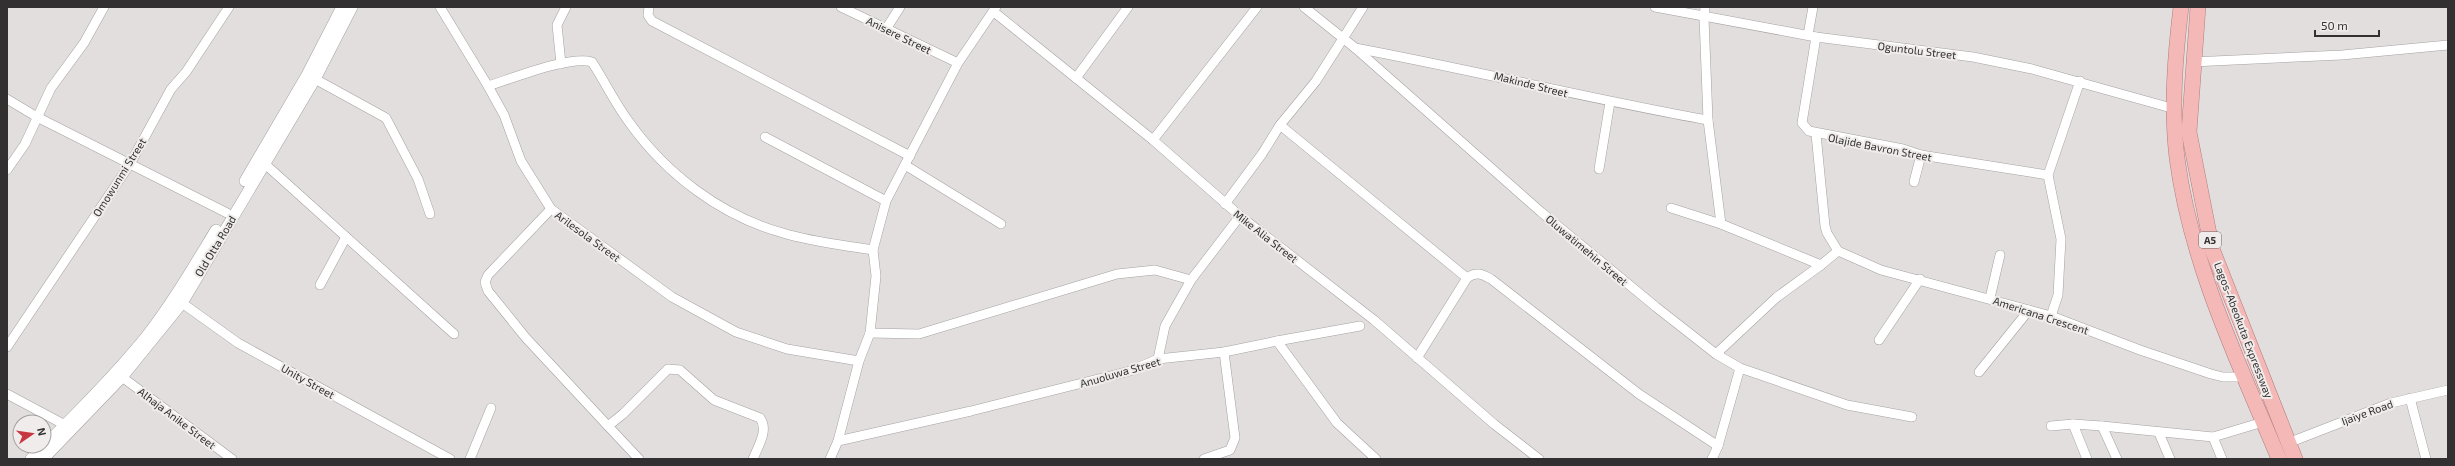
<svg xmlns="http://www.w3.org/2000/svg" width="2455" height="466" font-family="'Exo 2',sans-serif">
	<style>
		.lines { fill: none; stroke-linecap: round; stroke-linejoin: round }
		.minor-casing { stroke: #a6a1a1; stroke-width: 10 }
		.tertiary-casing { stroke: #a6a1a1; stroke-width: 12 }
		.trunk-casing { stroke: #ae7d7c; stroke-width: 16 }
		.minor { stroke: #fff; stroke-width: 9 }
		.tertiary { stroke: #fff; stroke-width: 11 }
		.trunk { stroke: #f4b8b7; stroke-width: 15 }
		.labels { text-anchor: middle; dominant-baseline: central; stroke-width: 4; stroke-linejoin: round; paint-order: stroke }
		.shield { fill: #f0eceb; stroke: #6b6868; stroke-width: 1 }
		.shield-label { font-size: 10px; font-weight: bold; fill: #323030 }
		.street-label { font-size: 11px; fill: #323030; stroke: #f0eceb }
	</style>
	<rect width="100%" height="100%" fill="#e3dede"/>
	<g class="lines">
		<g class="minor-casing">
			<g id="minor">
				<polyline points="440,7 488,86 504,115 521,161 551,209 672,297 736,332 787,349 859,361"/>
				<polyline points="649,7 648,15 652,21 910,156"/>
				<polyline points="841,7 958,63"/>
				<polyline points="1304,7 1354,47 1541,212 1656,307 1716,354 1740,368 1847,405 1912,417"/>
				<polyline points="1655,7 1816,37 1973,57 2032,69 2175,109"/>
				<polyline points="1705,7 1704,18 1708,120 1721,224"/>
				<polyline points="994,12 1153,140 1240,216 1374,320 1494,424 1539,459"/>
				<polyline points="886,29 900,7"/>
				<polyline points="1808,35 1813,7"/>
				<polyline points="1816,37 1802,123 1809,131 1903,149 1921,155 2048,175"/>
				<path d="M1355,48c118,22 235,51 353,72"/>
				<polyline points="2192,62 2342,55 2448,45"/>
				<polyline points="561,64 557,25 566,7"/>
				<polyline points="1076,78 1128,7"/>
				<polyline points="315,79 386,118 418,179 430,214"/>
				<path d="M488,86c23,-7 82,-31 104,-24 13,20 23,41 37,60 37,52 92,94 154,111 29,9 60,12 90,17"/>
				<polyline points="7,99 37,117 227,213"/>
				<path d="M1280,125l187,153c9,-7 15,-4 24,1l148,115 79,52"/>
				<polyline points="765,137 886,201"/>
				<polyline points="1153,140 1257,7"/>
				<polyline points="265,164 454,334"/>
				<polyline points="905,165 1001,224"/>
				<polyline points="1599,169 1610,102"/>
				<polyline points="7,170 25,144 51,88 84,43 104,7"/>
				<polyline points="1914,182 1921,155"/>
				<polyline points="1225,204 1262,154 1280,125 1316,81 1363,7"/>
				<polyline points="1671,208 1721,224 1821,265"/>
				<path d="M551,209l-63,66 -3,7 3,9 38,47 82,88 15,-12 45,-45 12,1 34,30 46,18c9,12 -2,28 -7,41"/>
				<polyline points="1838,251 1881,270 2051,316 2140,350 2211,374 2223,377 2244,377"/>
				<polyline points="320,285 346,237"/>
				<polyline points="1990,298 2000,255"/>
				<polyline points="182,303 238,343 450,459"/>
				<polyline points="2051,316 2058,295 2061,239 2048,175 2080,81"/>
				<polyline points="870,333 919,334 1117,274 1155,270 1191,280 1240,216"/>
				<polyline points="1879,340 1920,279"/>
				<polyline points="1277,341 1360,326"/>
				<polyline points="7,347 130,164 171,89 186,72 229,7"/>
				<polyline points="1716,354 1777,297 1821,265 1838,251 1827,233 1825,226 1816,134"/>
				<polyline points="1417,358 1467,278"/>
				<polyline points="1158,359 1165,326 1191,280"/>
				<polyline points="1979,372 2029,310"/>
				<polyline points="122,377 232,459"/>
				<polyline points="7,394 65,425"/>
				<polyline points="2410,398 2426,459"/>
				<polyline points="2073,424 2087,459"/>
				<polyline points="608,426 639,459"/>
				<polyline points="2051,426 2073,424 2102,426 2213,437 2263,422"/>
				<polyline points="2102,426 2117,459"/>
				<polyline points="2159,433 2170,459"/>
				<polyline points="2213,437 2222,459"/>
				<polyline points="838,441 971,411 1130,371 1158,359 1224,352 1277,341 1337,423 1376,459"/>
				<polyline points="2288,443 2391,403 2448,390"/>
				<polyline points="470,459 491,408"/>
				<polyline points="830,459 838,441 859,361 870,333 876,276 873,250 886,201 958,63 996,7"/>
				<polyline points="1204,459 1230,450 1235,438 1224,352"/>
				<polyline points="1712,459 1718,446 1740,368"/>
			</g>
		</g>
		<g class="tertiary-casing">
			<g id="tertiary">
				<polyline points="245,181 307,75 342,7"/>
				<path d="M44,446c35,-35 71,-71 102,-109 26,-33 48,-71 70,-107"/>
				<polyline points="31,459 44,446"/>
				<polyline points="43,459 122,377 182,303 315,79 352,7"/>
			</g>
		</g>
		<g class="trunk-casing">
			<g id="trunk">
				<path d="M2181,7c-6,50 -10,101 -4,151 14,107 61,203 102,301"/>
				<polyline points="2198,7 2189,132 2212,249 2295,459"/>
			</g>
		</g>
		<use href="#minor" class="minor"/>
		<use href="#tertiary" class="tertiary"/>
		<use href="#trunk" class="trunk"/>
	</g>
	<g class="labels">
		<rect class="shield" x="2199" y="232" width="22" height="16" rx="3"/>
		<g class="shield-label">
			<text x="2210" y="240">A5</text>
		</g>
		<g class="street-label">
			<text transform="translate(899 35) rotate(26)">Anisere Street</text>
			<text transform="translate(1917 50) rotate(7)">Oguntolu Street</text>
			<text transform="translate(1531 84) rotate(14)">Makinde Street</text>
			<text transform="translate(1880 147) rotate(11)">Olajide Bavron Street</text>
			<text transform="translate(119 177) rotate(-58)">Omowunmi Street</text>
			<text transform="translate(588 236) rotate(36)">Arilesola Street</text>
			<text transform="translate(1266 236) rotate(38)">Mike Alia Street</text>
			<text transform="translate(215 246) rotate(-59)">Old Otta Road</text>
			<text transform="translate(1587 250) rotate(40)">Oluwatimehin Street</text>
			<text transform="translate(2041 315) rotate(18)">Americana Crescent</text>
			<text transform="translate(2244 330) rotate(69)">Lagos-Abeokuta Expressway</text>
			<text transform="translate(1120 372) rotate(-16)">Anuoluwa Street</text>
			<text transform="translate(308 381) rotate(29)">Unity Street</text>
			<text transform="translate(2367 412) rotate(-20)">Ijaiye Road</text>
			<text transform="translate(177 418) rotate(37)">Alhaja Anike Street</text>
		</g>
	</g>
	<rect width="2455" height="466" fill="none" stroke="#323030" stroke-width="16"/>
	<g transform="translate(32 434) rotate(77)"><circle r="19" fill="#f0eceb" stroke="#a4a1a0"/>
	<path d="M0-3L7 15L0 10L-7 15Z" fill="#c73742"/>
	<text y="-6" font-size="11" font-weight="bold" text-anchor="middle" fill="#323030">N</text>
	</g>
	<path d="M2315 30v6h64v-6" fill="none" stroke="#323030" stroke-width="2"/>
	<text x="2321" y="30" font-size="12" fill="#323030" stroke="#f0eceb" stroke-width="3" paint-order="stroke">50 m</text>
</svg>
